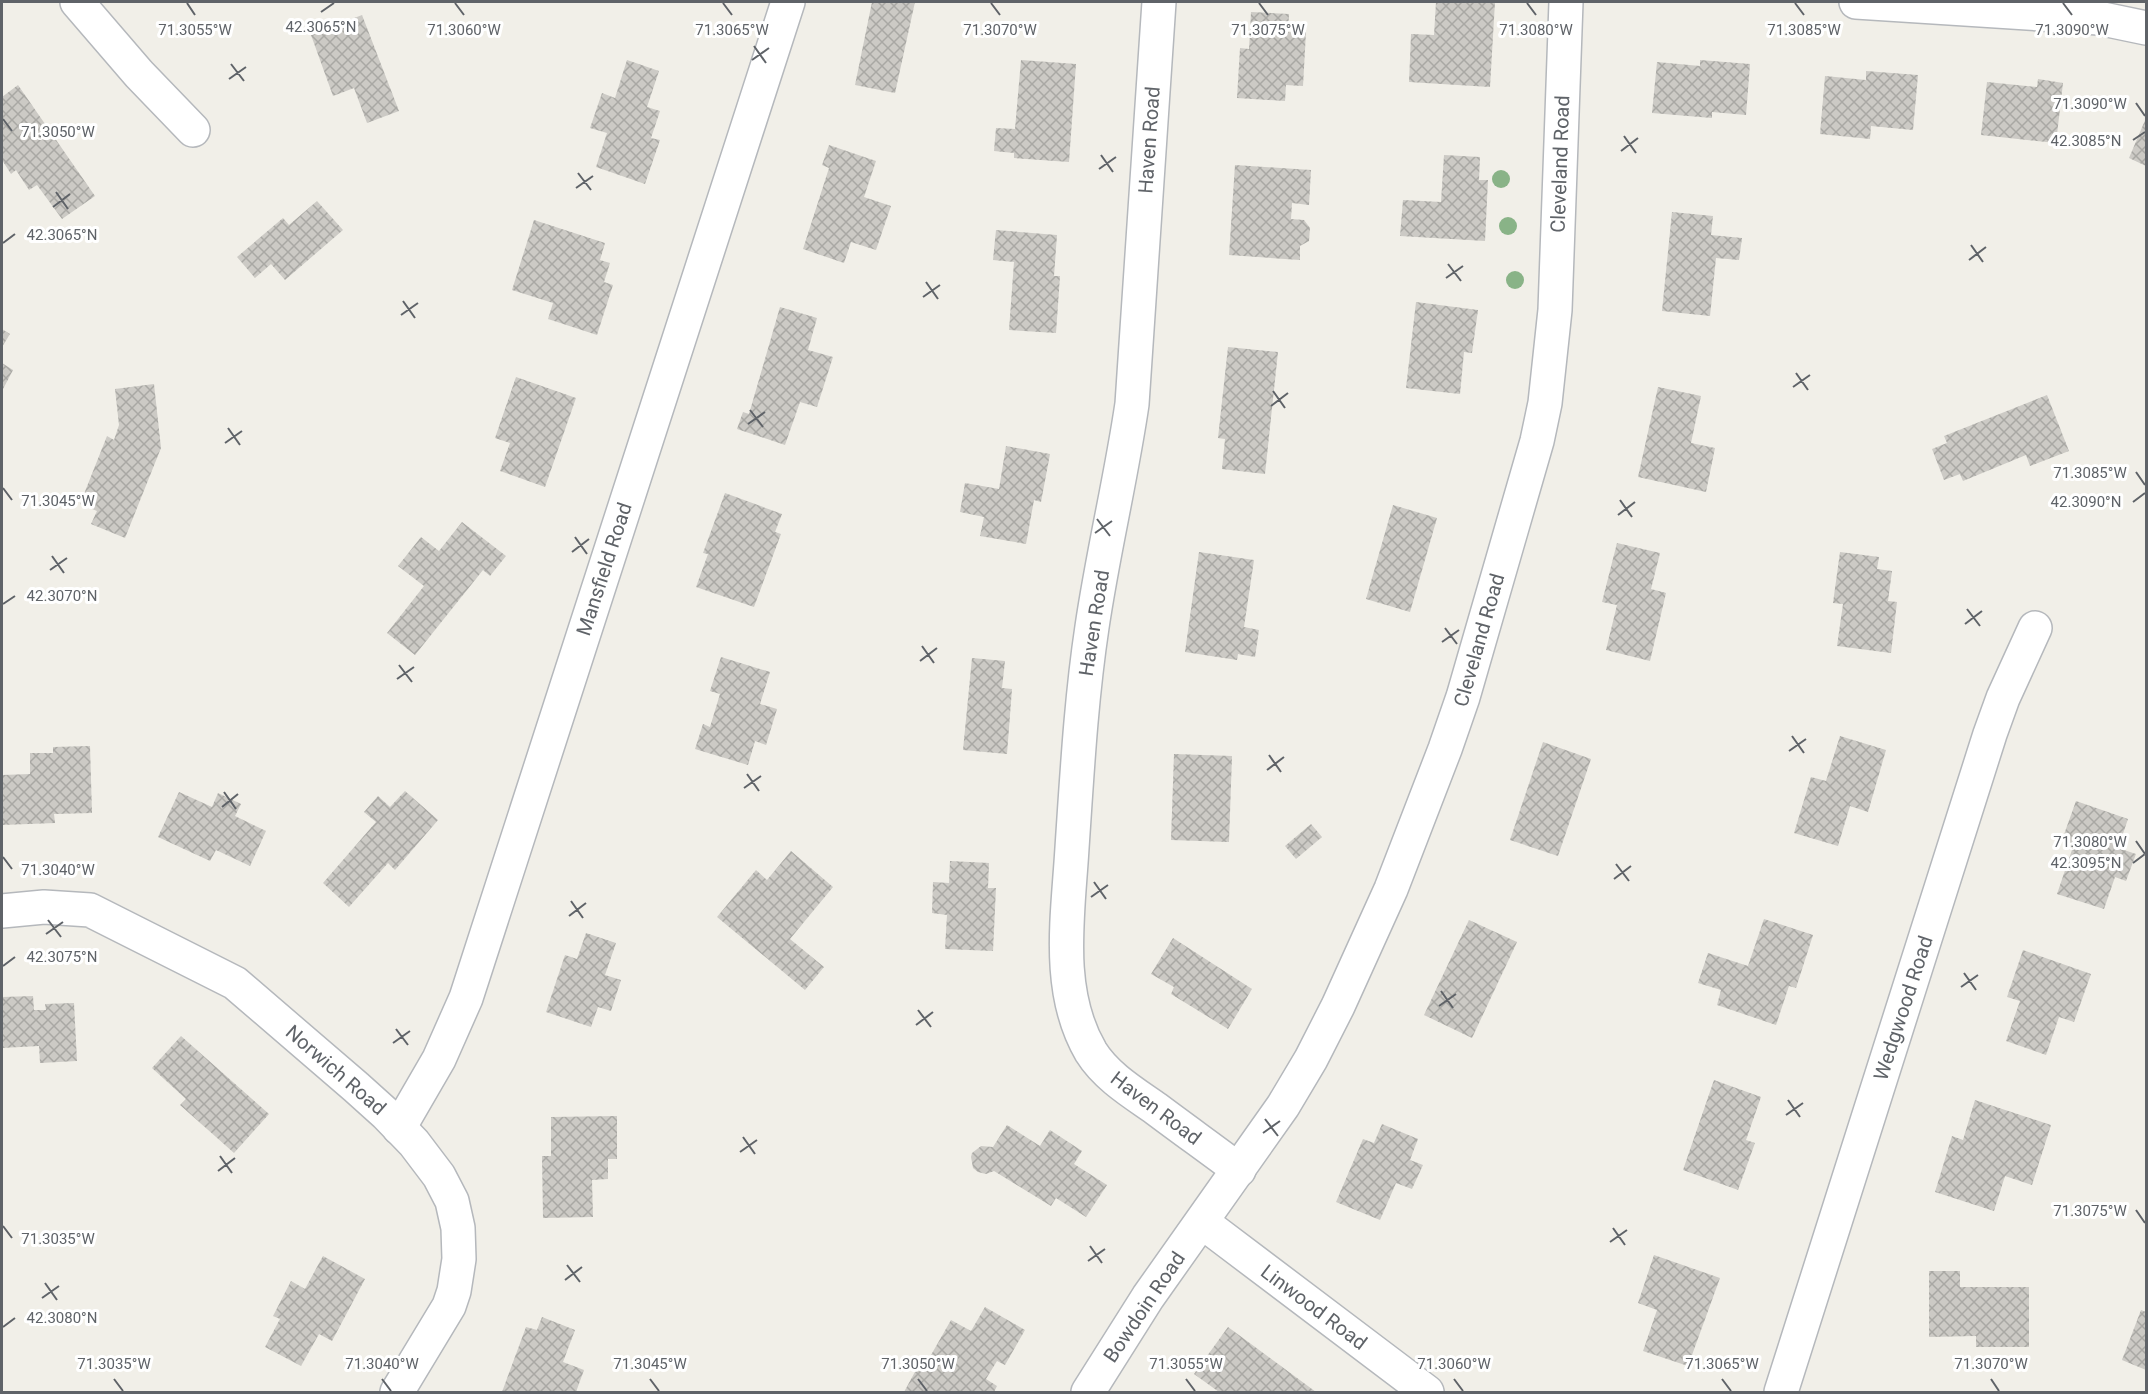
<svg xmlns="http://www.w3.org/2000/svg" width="2148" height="1394" font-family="Roboto,sans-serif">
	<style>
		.building { fill: url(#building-cross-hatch) }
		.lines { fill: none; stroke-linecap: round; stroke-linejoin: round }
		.minor-casing { stroke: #b5b8bc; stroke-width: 36 }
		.minor { stroke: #fff; stroke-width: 33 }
		.tree { fill: #89b387 }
		.ticks { fill: none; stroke: #5f6368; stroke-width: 2 }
		.labels { text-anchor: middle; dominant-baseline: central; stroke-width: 6; stroke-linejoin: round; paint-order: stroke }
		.street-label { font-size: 20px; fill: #5f6368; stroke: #fff }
		.ticks-label { font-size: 15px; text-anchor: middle; fill: #5f6368; stroke: #fff; stroke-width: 6; stroke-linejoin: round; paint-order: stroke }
	</style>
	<defs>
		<pattern id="building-cross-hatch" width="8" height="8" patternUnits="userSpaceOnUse" patternTransform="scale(1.5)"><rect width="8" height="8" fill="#cccac5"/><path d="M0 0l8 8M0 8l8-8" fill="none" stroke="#a9a8a4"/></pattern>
	</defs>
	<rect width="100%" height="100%" fill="#f1efe8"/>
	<g class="building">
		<polygon points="872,2 892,3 893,2 915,2 895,93 855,85"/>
		<polygon points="1436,2 1495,2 1490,87 1409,82 1411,34 1434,35"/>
		<polygon points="1251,12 1289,14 1288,32 1306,32 1303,86 1286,85 1285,101 1237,98 1240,48 1249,49"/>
		<polygon points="362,15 399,111 367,123 354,88 333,96 311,35"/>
		<polygon points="627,60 659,71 647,107 660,111 651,138 660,140 645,184 596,167 607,133 590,128 602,93 615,98"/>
		<polygon points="1021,60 1076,64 1069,162 1014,158 1014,153 994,151 996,128 1015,129"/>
		<polygon points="1700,60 1750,64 1746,115 1712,112 1712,118 1652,113 1657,62 1700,66"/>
		<polygon points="1866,71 1918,75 1913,130 1871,126 1870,139 1820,134 1825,76 1866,80"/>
		<polygon points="2038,79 2063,83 2056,143 1981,135 1987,82 2037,87"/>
		<polygon points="18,85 95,196 62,219 37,185 29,190 16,170 11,174 2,160 2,97"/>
		<polygon points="2146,118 2146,166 2129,158"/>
		<polygon points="829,145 876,161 864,197 891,206 876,250 851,242 844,263 803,249 829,168 822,165"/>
		<polygon points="1444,155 1480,157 1479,180 1488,180 1485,241 1400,236 1403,200 1441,202"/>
		<polygon points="1235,165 1311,170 1309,205 1292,203 1291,219 1304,220 1310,228 1309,241 1300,246 1300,260 1229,255"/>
		<polygon points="317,201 343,230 285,280 271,264 255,278 237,257 283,218 289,225"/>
		<polygon points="1672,212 1713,216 1711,235 1742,238 1739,260 1716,258 1710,316 1662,311"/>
		<polygon points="534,220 605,243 600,260 610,263 604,282 613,285 597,335 548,319 553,303 512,290"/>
		<polygon points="996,230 1057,235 1054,276 1060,276 1056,333 1009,330 1014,262 993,260"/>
		<polygon points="1416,302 1478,310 1472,353 1464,352 1460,394 1406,388"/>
		<polygon points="780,307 817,318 808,350 833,357 817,407 800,402 785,445 737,429 743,412 749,414"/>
		<polygon points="2,329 10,334 2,347"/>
		<polygon points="1228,347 1278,352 1265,474 1222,469 1225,439 1218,438"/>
		<polygon points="2,363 13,370 2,391"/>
		<polygon points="516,377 576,398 545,487 500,471 510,443 495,438"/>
		<polygon points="154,384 161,448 125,538 91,524 97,511 80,504 107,436 114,440 119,425 115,389"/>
		<polygon points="1658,387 1701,396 1691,443 1715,448 1706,492 1638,477"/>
		<polygon points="2047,395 2069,451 2030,466 2026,455 1963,481 1960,474 1944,480 1932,449 1947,443 1944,436"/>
		<polygon points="1006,446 1050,454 1041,502 1034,500 1026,544 980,536 984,517 960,512 965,483 999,489"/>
		<polygon points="725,493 782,514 775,532 781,534 754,607 696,587 708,554 703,553"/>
		<polygon points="1393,505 1437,518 1410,612 1366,599"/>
		<polygon points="462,522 506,556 490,576 483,570 415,655 387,633 424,586 398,566 421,537 439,551"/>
		<polygon points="1617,543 1660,553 1651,589 1666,593 1650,661 1606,650 1617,605 1602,602"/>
		<polygon points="1199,552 1254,560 1244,627 1259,630 1255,657 1238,654 1237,660 1185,652"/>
		<polygon points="1840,552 1879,557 1877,569 1892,571 1888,601 1897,602 1891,653 1837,646 1843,604 1833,603"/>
		<polygon points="721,657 770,672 760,704 777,709 766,745 755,741 748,765 695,749 703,724 710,727 720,694 710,691"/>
		<polygon points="972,658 1005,661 1002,688 1012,689 1007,754 963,750"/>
		<polygon points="1840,736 1886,750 1868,812 1850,806 1838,846 1794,833 1811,777 1826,781"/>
		<polygon points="1543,742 1591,759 1558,856 1510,840"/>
		<polygon points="90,746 92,813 54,814 55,823 2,825 2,775 30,774 30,753 53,753 53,747"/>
		<polygon points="1174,754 1232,756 1229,842 1171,840"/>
		<polygon points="405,791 438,820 395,870 388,863 349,907 323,883 376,822 364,812 378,796 390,807"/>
		<polygon points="179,792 212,807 218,793 241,804 235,816 266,831 250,866 216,850 210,861 158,837"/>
		<polygon points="2076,801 2128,819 2118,848 2136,854 2126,881 2115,877 2104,909 2057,894 2074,844 2062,840"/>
		<polygon points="1311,824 1322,837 1296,859 1285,846"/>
		<polygon points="791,851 833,887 790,939 824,967 805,990 717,917 756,870 767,880"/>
		<polygon points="950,861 989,863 988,888 996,888 993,951 945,949 947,915 932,913 933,882 949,883"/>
		<polygon points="1764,919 1813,935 1796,988 1789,986 1776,1025 1717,1005 1721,990 1698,983 1708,953 1748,966"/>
		<polygon points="1469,920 1517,942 1472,1038 1424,1015"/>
		<polygon points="586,933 616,943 605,975 621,980 611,1011 598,1007 591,1027 546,1012 565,955 577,959"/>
		<polygon points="1173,938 1252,989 1228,1029 1171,994 1174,987 1151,974"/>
		<polygon points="2023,950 2091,974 2074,1022 2059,1017 2046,1055 2006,1041 2020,1001 2007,997"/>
		<polygon points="33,996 34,1010 46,1010 45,1004 74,1003 77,1061 40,1063 39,1046 2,1048 2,997"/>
		<polygon points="181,1036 269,1114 234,1153 180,1105 186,1099 152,1068"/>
		<polygon points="1714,1080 1761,1097 1746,1140 1755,1143 1738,1190 1683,1170"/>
		<polygon points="1975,1100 2051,1125 2032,1185 2005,1176 1994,1211 1935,1192 1952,1136 1963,1140"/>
		<polygon points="617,1116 617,1159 608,1159 608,1179 592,1180 593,1217 543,1218 542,1156 551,1156 551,1117"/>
		<polygon points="1382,1124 1418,1139 1410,1160 1423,1165 1412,1189 1396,1183 1380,1220 1336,1202 1363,1139 1374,1143"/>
		<polygon points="1007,1125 1040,1146 1050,1130 1082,1151 1074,1164 1107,1185 1086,1217 1056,1198 1051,1206 994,1171 986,1174 978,1172 973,1168 971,1157 972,1153 981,1146 993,1147"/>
		<polygon points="1654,1255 1720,1278 1688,1366 1643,1351 1657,1310 1638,1303"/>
		<polygon points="323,1256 365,1279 332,1341 319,1334 301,1366 265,1347 280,1319 273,1316 291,1281 305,1289"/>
		<polygon points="1929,1271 1960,1271 1960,1287 2029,1287 2029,1347 1976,1347 1976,1336 1929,1337"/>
		<polygon points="985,1307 1025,1330 1005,1365 997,1361 986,1379 997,1386 994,1392 904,1392 922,1359 927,1362 951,1320 971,1331"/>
		<polygon points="2141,1310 2146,1312 2146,1370 2122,1360"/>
		<polygon points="542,1317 575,1330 563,1362 584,1370 576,1392 502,1392 526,1327 537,1330"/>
		<polygon points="1228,1327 1316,1392 1219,1392 1194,1374"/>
	</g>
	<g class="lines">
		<g class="minor-casing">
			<g id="minor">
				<polyline points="77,2 139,74 193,130"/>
				<path d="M1159,2l-27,402c-11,75 -29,148 -40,223 -11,73 -15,147 -20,221 -4,68 -17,143 19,204 15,24 41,40 64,56 28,21 56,41 84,62"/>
				<polyline points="1856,2 2073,16 2098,18 2146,28"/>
				<polyline points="2,911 44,907 90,910 235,983 356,1087 386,1114 414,1143 439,1176 452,1201 458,1228 459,1259 454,1291 449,1306 397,1392"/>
				<polyline points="399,1128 439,1059 466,998 788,2"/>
				<polyline points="1202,1222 1427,1392"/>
				<polyline points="1088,1392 1148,1297 1283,1106 1311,1059 1338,1006 1391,889 1445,749 1463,697 1537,441 1545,403 1555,310 1566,2"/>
				<polyline points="1781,1392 1990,734 2003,698 2035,628"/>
			</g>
		</g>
		<use href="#minor" class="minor"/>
	</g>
	<g class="tree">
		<circle cx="1501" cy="179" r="9"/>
		<circle cx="1508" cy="226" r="9"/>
		<circle cx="1515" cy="280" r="9"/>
	</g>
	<path class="ticks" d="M187,3l8,12M455,3l9,12M723,3l9,12M991,3l9,12M1259,3l9,12M1527,3l9,12M1795,3l9,12M2063,3l9,12M321,12l13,-9M754,46l12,17M752,60l17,-12M231,64l13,17M229,79l17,-12M2136,103l9,13M3,119l9,12M1624,136l12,17M2133,140l12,-8M1621,151l17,-13M1101,155l12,17M1099,169l17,-12M578,173l13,17M576,188l17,-12M56,192l12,17M53,207l17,-13M3,243l12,-9M1971,245l12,17M1969,260l17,-13M1448,264l13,17M1446,278l17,-12M926,282l12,17M923,297l17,-12M403,301l12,17M401,315l17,-12M1796,373l12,17M1793,387l17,-12M1273,391l12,17M1271,406l17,-13M750,410l13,17M748,424l17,-12M228,428l12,17M225,443l17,-12M2136,472l9,13M3,488l9,12M1620,500l12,17M2133,502l12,-9M1618,515l17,-13M1097,519l13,17M1095,533l17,-12M575,537l12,17M572,552l17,-13M52,556l12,17M50,570l17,-12M3,604l12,-8M1967,609l13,17M1965,624l17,-13M1445,628l12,16M1442,642l17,-12M922,646l12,17M920,661l17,-13M399,665l13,17M397,679l17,-12M1792,736l12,17M1789,751l17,-12M1269,755l12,17M1267,770l17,-13M747,774l12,17M744,788l17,-12M224,792l12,17M222,807l16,-13M2136,841l9,13M3,857l9,12M2133,863l12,-9M1616,864l13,17M1614,879l17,-13M1094,882l12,17M1091,897l17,-12M571,901l12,17M569,916l17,-13M48,920l13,17M46,934l17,-12M3,966l12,-9M1964,973l12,17M1961,987l17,-12M1441,991l12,17M1439,1006l17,-12M918,1010l13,17M916,1025l17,-13M396,1029l12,16M393,1043l17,-12M1788,1100l12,17M1786,1115l17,-12M1265,1119l13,17M1263,1133l17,-12M743,1137l12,17M740,1152l17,-12M220,1156l12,17M218,1171l17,-13M2136,1210l9,13M3,1226l9,12M1613,1228l12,17M1610,1242l17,-12M1090,1246l12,17M1088,1261l17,-12M567,1265l13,17M565,1280l17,-13M45,1283l12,17M42,1298l17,-12M3,1327l12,-9M114,1379l9,12M382,1379l9,12M650,1379l9,12M918,1379l9,12M1186,1379l9,12M1454,1379l9,12M1722,1379l9,12M1991,1379l8,12"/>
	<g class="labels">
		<g class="street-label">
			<text transform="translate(1149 140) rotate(-86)">Haven Road</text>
			<text transform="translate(1560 164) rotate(-88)">Cleveland Road</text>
			<text transform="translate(604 569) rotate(-72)">Mansfield Road</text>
			<text transform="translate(1094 623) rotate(-81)">Haven Road</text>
			<text transform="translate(1479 640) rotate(-74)">Cleveland Road</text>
			<text transform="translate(1903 1008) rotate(-72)">Wedgwood Road</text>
			<text transform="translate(336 1070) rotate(41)">Norwich Road</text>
			<text transform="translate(1156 1108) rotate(37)">Haven Road</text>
			<text transform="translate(1144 1307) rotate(-56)">Bowdoin Road</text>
			<text transform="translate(1314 1307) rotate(37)">Linwood Road</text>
		</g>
	</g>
	<g class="ticks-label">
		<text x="321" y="32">42.3065°N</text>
		<text x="195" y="35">71.3055°W</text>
		<text x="464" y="35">71.3060°W</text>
		<text x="732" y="35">71.3065°W</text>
		<text x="1000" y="35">71.3070°W</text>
		<text x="1268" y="35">71.3075°W</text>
		<text x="1536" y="35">71.3080°W</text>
		<text x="1804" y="35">71.3085°W</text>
		<text x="2072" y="35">71.3090°W</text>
		<text x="2090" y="109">71.3090°W</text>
		<text x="58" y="137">71.3050°W</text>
		<text x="2086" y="146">42.3085°N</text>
		<text x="62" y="240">42.3065°N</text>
		<text x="2090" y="478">71.3085°W</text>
		<text x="58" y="506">71.3045°W</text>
		<text x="2086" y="507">42.3090°N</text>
		<text x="62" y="601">42.3070°N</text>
		<text x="2090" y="847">71.3080°W</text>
		<text x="2086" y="868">42.3095°N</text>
		<text x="58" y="875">71.3040°W</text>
		<text x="62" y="962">42.3075°N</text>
		<text x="2090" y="1216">71.3075°W</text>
		<text x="58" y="1244">71.3035°W</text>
		<text x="62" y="1323">42.3080°N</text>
		<text x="114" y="1369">71.3035°W</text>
		<text x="382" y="1369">71.3040°W</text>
		<text x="650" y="1369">71.3045°W</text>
		<text x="918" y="1369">71.3050°W</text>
		<text x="1186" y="1369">71.3055°W</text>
		<text x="1454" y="1369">71.3060°W</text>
		<text x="1722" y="1369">71.3065°W</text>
		<text x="1991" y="1369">71.3070°W</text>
	</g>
	<rect width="2148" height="1394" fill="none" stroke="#5f6368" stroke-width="6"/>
</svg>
